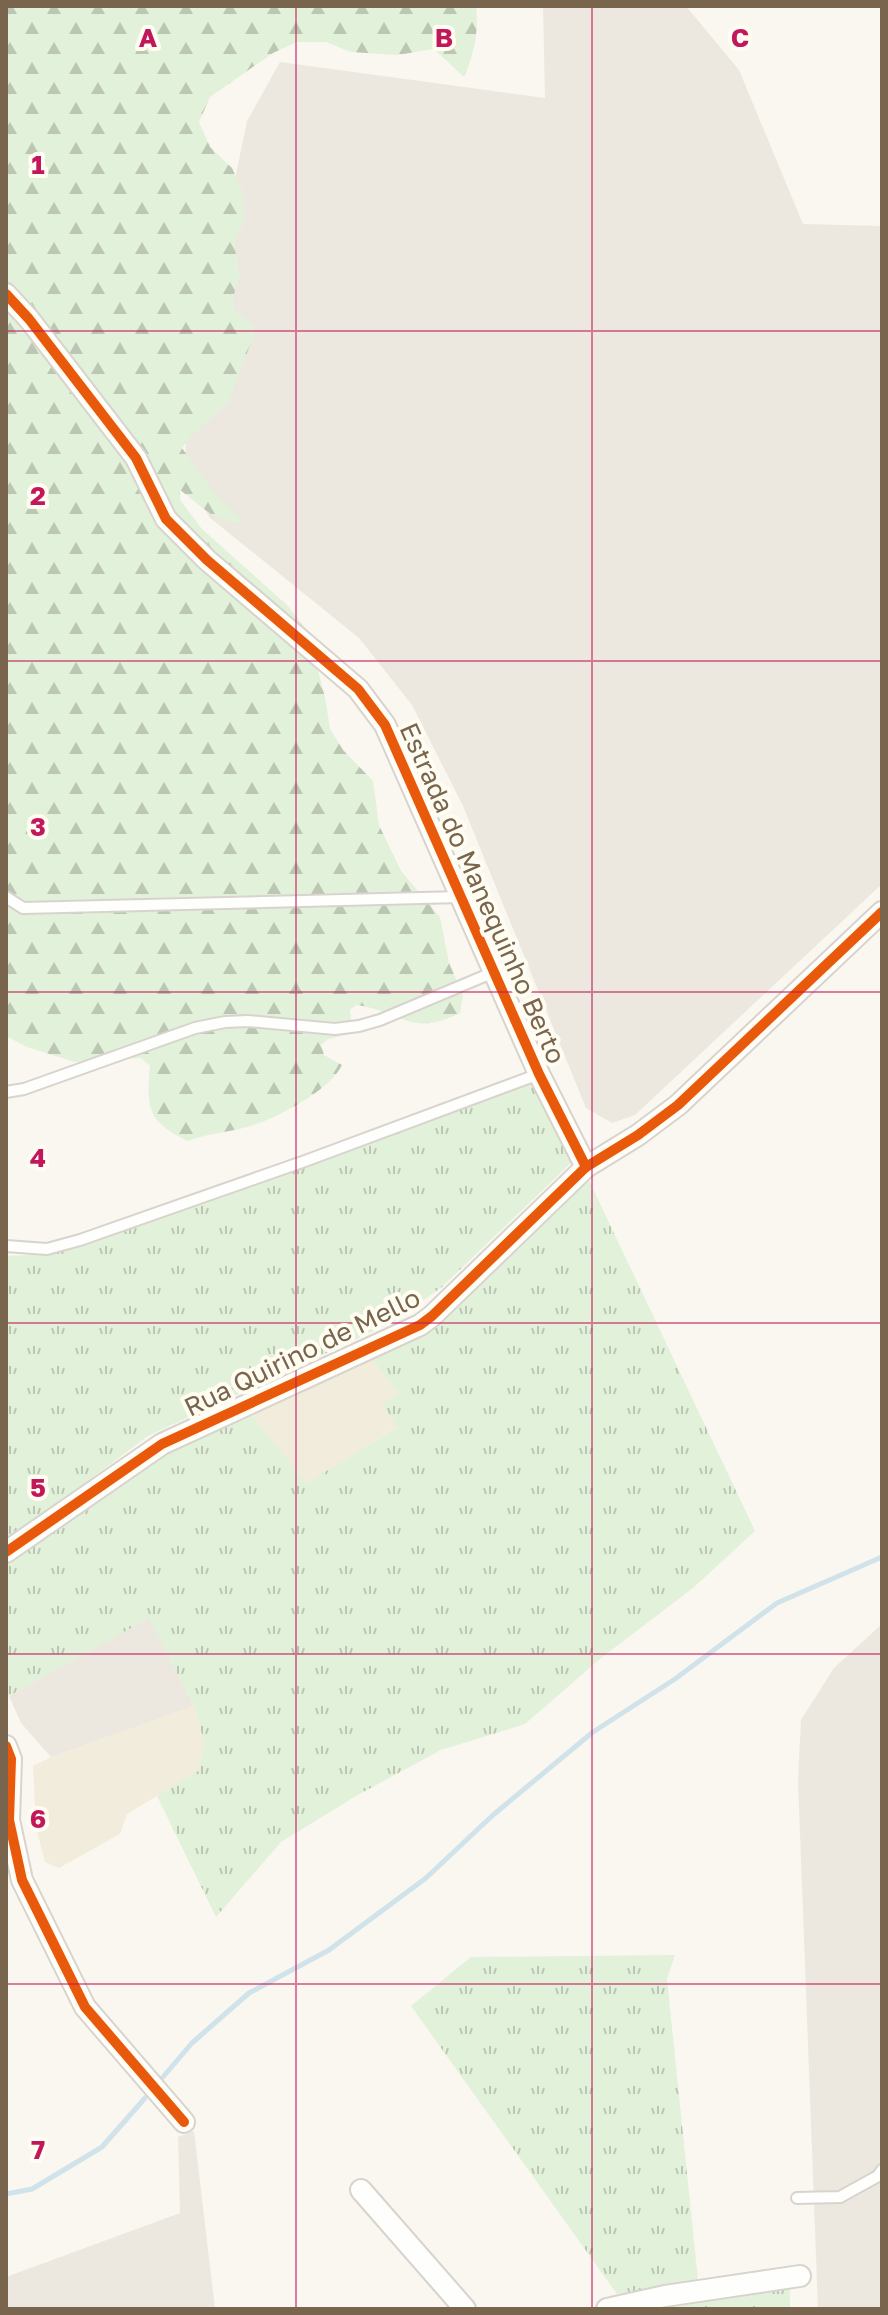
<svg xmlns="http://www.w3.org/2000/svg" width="888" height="2315" font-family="'Golos Text',sans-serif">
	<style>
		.residential { fill: #f2ecdd }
		.industrial { fill: #ede8df }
		.grass { fill: url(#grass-tufts) }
		.forest { fill: url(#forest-firs) }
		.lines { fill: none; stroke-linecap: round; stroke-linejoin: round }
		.stream { stroke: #d0e2ea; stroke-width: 5 }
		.service-casing { stroke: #d8d4cd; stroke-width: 14 }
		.minor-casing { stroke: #d8d4cd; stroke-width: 24 }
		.service { stroke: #fefefd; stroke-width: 10 }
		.minor { stroke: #fefefd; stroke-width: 20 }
		.cycleway-casing { stroke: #fffcf2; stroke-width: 15 }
		.cycleway { stroke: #e8590c; stroke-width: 10 }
		.grid { fill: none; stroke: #c2185b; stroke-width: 2; stroke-opacity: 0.55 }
		.labels { text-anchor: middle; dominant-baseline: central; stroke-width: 8; stroke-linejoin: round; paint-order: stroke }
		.street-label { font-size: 26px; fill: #79654d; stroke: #fffcf2 }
		.grid-label { font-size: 26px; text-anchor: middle; font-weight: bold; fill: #c2185b; stroke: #fffcf2; stroke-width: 8; stroke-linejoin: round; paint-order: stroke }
	</style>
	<defs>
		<pattern id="grass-tufts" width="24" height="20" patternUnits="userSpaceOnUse" patternTransform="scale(2)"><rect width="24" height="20" fill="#e2f1da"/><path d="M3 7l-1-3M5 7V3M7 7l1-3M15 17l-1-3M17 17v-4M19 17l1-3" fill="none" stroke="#bcc7b3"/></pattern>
		<pattern id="forest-firs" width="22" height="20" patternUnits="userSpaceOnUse" patternTransform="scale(2)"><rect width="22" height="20" fill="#e2f1da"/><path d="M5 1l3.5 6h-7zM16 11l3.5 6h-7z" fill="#bcc7b3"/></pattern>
	</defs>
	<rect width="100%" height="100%" fill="#f9f7ef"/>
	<g class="residential">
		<polygon points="367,1353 399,1394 399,1426 307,1484 246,1409"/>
		<polygon points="194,1706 205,1745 199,1771 127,1814 120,1834 59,1868 45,1862 36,1827 33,1766 51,1757"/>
	</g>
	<g class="industrial">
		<polygon points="543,6 686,6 739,70 803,224 882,226 882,884 635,1115 612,1123 586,1108 463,806 412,705 359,638 209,517 184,467 202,261 228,213 247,121 280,62 545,98"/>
		<polygon points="149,1617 194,1706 51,1757 21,1723 9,1696"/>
		<polygon points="882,1624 882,2309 818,2309 798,1780 801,1720 834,1668"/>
		<polygon points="194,2131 215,2309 6,2309 6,2277 180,2213 178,2137"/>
	</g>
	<g class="grass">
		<polygon points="536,1080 574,1160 442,1287 395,1321 148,1436 50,1509 6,1537 6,1256 54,1254"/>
		<polygon points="586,1174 755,1531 693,1588 601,1658 525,1724 441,1750 356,1796 281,1842 216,1917 157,1796 198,1771 205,1745 194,1706 149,1618 9,1696 6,1691 6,1564 164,1450 246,1409 307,1483 398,1427 381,1404 399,1394 367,1353 425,1330"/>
		<polygon points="675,1955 667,1979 698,2280 617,2294 411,2006 471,1957"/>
		<polygon points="790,2287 790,2309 659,2309"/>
	</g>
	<path class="forest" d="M6,6h470c3,26 -2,47 -12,71l-30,-28 -37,6 -46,-3 -25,-10h-29l-24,11 -63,44 -11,25 11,25 22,21 11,24 1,31 -8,13 -1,13 5,26 -7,22 2,14 19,15 1,6 -27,71 -39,35 -7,10 31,44 31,30c-25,5 -46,-19 -64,-32v10l22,29 86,77 19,24 18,67 5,32 13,21 30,31 6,44 22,46 39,46 9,46 14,32 -3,18c-50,25 -58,-2 -104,-8l-6,5 2,17 -3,7 -21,5 -7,6 3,10 18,10c-13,27 -70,56 -99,63 -20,5 -33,5 -55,13 -40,-19 -42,-32 -38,-75l-9,-8 -66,4 -48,-15 -21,-11z"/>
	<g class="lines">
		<g class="stream">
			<polyline points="163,2077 192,2043 249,1993 329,1950 426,1878 493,1815 593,1732 675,1679 777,1603 882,1557"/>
			<polyline points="6,2194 32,2189 102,2147 145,2098"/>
		</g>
		<g class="service-casing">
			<g id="service">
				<polyline points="6,897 23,908 461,897"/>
				<polyline points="6,1092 24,1089 195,1028 225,1022 248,1021 335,1029 359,1026 380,1020 494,972"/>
				<polyline points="6,1246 47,1249 80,1240 305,1161 539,1074"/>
				<polyline points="797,2198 840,2197 878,2176 882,2170"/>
			</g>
		</g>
		<g class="minor-casing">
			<g id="minor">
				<polyline points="6,294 29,319 136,458 166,519 207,560 358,689 385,725 539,1074 586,1167"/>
				<polyline points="6,1552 162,1444 420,1325 432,1316 586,1167 638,1135 678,1105 882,912"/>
				<polyline points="6,1746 11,1759 9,1820 22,1880 85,2007 184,2122"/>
				<polyline points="361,2190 465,2309"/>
				<polyline points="607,2309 665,2296 800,2276"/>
			</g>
		</g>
		<use href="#service" class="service"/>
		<use href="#minor" class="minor"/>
		<g class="cycleway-casing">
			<g id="cycleway">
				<polyline points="6,294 29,319 136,458 166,519 207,560 358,689 385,725 539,1074 586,1167"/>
				<polyline points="6,1552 162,1444 420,1325 432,1316 586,1167 638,1135 678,1105 882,912"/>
				<polyline points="6,1746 11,1759 9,1820 22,1880 85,2007 184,2122"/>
			</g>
		</g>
		<use href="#cycleway" class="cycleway"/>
	</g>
	<path class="grid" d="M296,6v2303M592,6v2303M6,331h876M6,661h876M6,992h876M6,1323h876M6,1654h876M6,1984h876"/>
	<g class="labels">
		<g class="street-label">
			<text transform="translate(483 893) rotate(66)">Estrada do Manequinho Berto</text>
			<text transform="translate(302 1352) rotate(-26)">Rua Quirino de Mello</text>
		</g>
	</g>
	<g class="grid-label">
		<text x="148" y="47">A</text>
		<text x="444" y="47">B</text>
		<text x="740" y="47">C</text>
		<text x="38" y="174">1</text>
		<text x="38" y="505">2</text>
		<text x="38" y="836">3</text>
		<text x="38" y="1167">4</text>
		<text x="38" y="1497">5</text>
		<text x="38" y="1828">6</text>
		<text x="38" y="2159">7</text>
	</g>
	<rect width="888" height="2315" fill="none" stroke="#79654d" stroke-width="16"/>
</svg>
